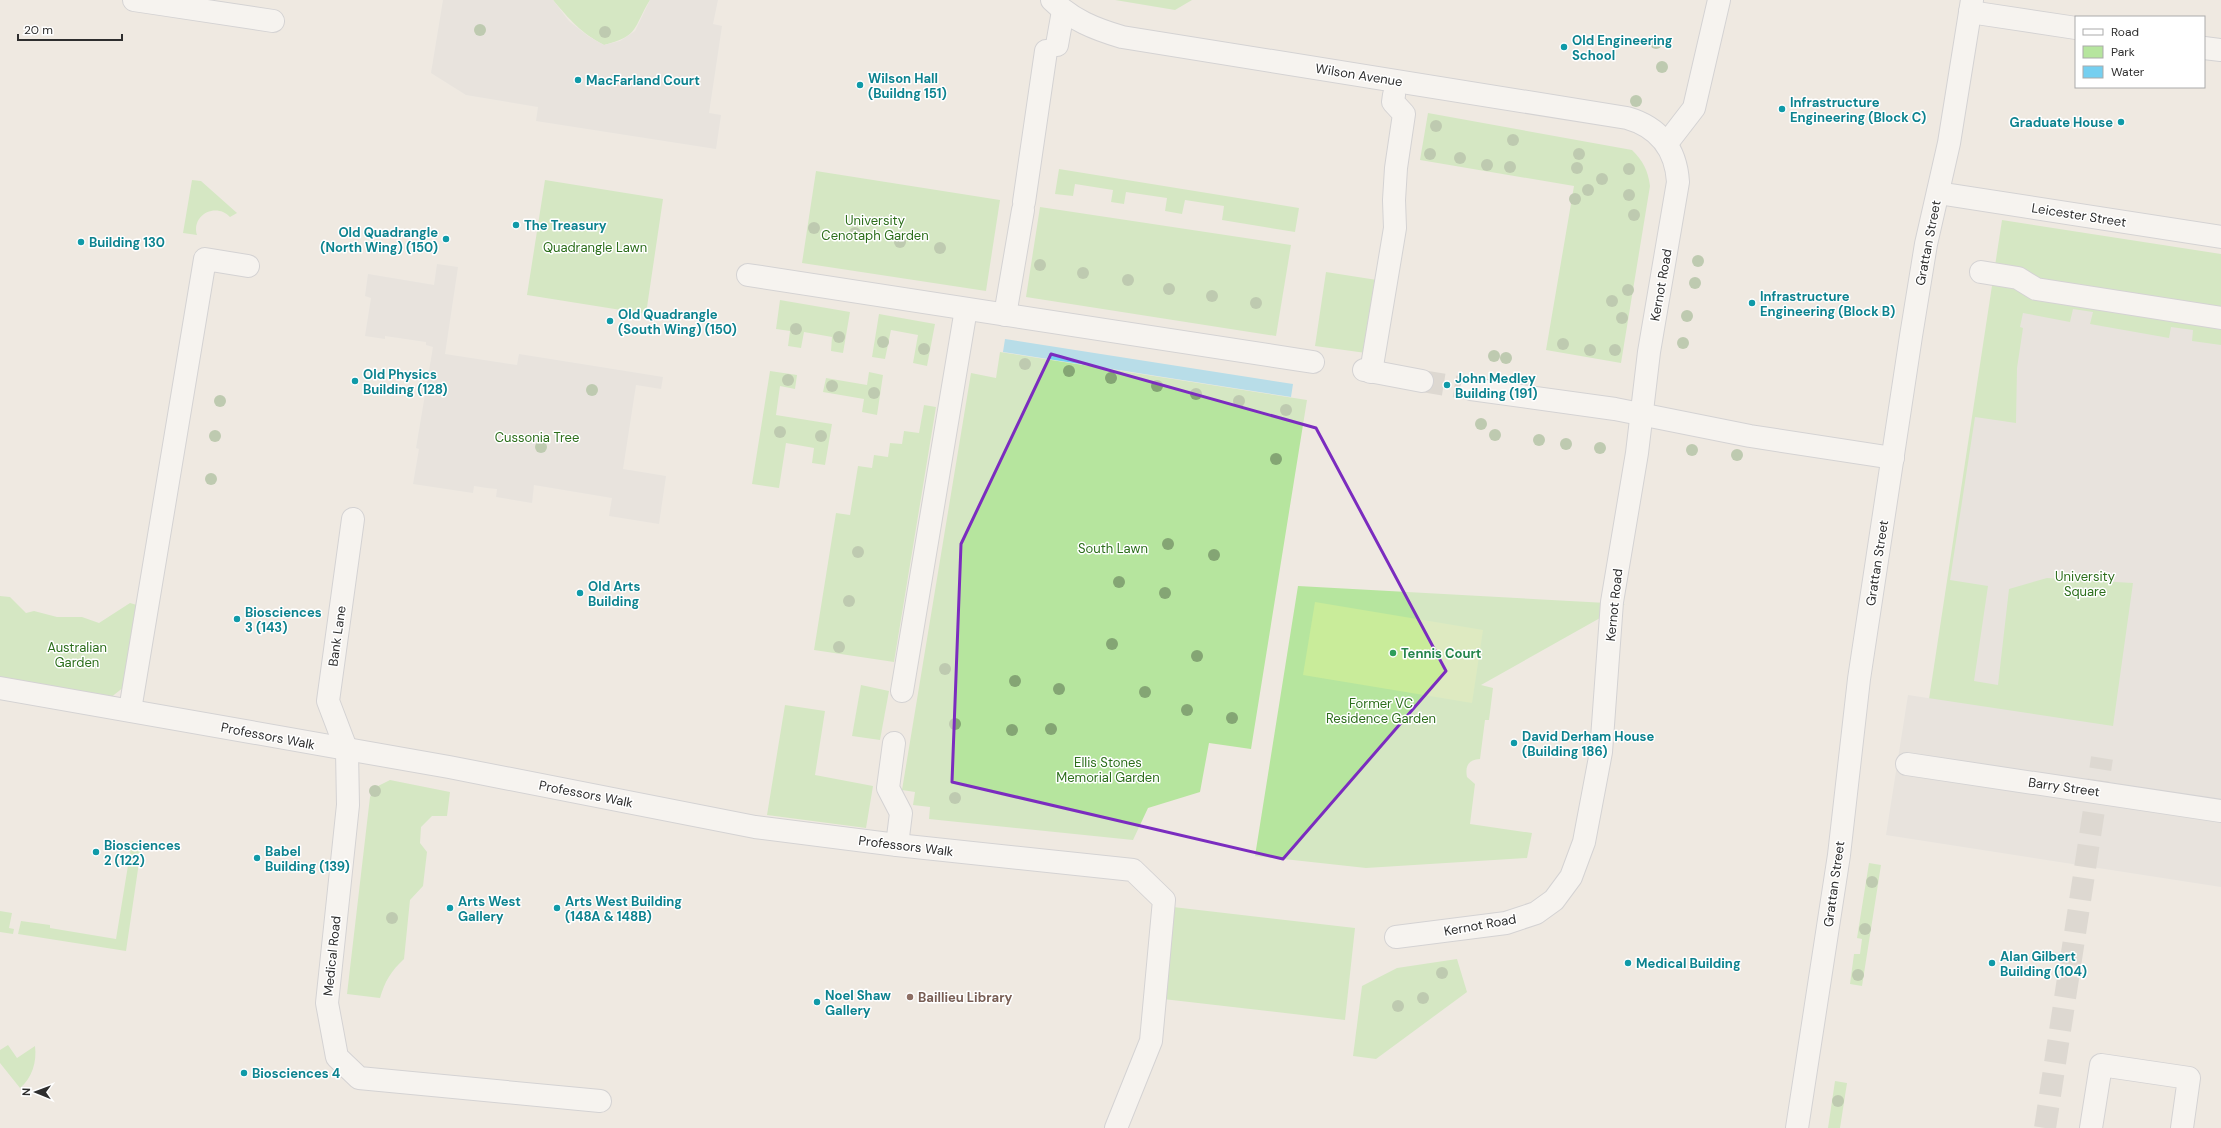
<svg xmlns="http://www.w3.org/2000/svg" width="2221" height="1128" font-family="'DM Sans',sans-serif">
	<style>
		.green { fill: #b6e59e }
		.pitch { fill: #c9ec9a }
		.plaza { fill: #dfdcd8 }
		.water { fill: #75cff0 }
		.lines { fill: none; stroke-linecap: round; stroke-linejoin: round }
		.minor-tunnel { stroke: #c8c4bd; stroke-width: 22; stroke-dasharray: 22 11; stroke-linecap: butt }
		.minor-casing { stroke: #b4b7c1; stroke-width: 24 }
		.minor { stroke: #fff; stroke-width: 22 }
		.tree { fill: #84a574 }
		.marked { fill: none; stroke: #7b2cbf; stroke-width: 3; stroke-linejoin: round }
		.culture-dot { fill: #0f9aa8; stroke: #fff; stroke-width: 1.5 }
		.leisure-dot { fill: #2e9e5b; stroke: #fff; stroke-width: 1.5 }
		.education-dot { fill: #8d6e63; stroke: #fff; stroke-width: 1.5 }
		.labels { text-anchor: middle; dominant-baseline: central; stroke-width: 3; stroke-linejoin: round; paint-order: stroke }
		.culture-label { font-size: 13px; font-weight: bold; fill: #0d838f; stroke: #fff; text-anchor: start }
		.street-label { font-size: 13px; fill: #2e2e2e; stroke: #fff }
		.park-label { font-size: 13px; fill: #2c6e1b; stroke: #fff }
		.leisure-label { font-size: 13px; font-weight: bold; fill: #27864d; stroke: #fff; text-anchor: start }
		.education-label { font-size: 13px; font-weight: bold; fill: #785e54; stroke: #fff; text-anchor: start }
	</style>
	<rect width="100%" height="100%" fill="#efe9e1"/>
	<g class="green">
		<path d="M553,0h97c-17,27 -10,36 -46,45 -23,-12 -34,-25 -51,-45z"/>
		<polygon points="1115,0 1192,0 1175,10"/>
		<path d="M1428,113l204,37c11,11 16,20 18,36l-29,177 -75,-13 28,-164 -154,-26z"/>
		<polygon points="1059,169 1299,208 1295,232 1222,220 1224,206 1185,200 1182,214 1165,211 1167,198 1126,192 1124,204 1111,202 1113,190 1075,184 1073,196 1055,194"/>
		<polygon points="816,171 1000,200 986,291 802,263"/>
		<path d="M192,180l9,1 36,32 -7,4c-14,-15 -39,-2 -33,18l-14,-2z"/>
		<polygon points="545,180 663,199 646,314 527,295"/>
		<polygon points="1040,207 1291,245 1276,336 1026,297"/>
		<polygon points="2002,220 2221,254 2221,745 1929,699"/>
		<polygon points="1326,272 1377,280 1366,353 1315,346"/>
		<polygon points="780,300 850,312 843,353 831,351 832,337 804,332 801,348 788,346 790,331 776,329"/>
		<polygon points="879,314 935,324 927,366 913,363 918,335 891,330 885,359 872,357"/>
		<polygon points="1000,352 1307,400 1251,749 1209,743 1200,792 1148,808 1133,840 929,819 930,807 913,805 915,792 902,790 971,373 996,378"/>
		<polygon points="770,371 797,375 795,389 780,386 776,415 832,424 825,465 812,463 814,448 786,443 779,488 752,484"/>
		<polygon points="869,372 883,375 877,415 862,412 864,399 823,392 826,378 867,385"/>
		<polygon points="924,405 936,407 894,662 814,650 836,513 850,515 858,466 872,468 874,455 888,457 890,443 902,444 904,431 919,433"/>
		<path d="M1298,586l327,18 -144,81 12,3 -4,32h-4l-5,39c-12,1 -15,7 -13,18l8,7 -5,40 62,9 -5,25 -161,10 -111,-12z"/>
		<polygon points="0,596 10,597 26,613 34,611 57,617 82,617 99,623 130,603 137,605 124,687 110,698 0,677"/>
		<polygon points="861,685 889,691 880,740 852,736"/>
		<polygon points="785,705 825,711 815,775 873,786 866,828 767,815"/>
		<path d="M390,780l60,12 -3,24h-15l-11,11 -1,16 7,9 -4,34 -13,14 -6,59c-13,12 -19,22 -24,39l-33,-4 23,-197 6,-10z"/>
		<polygon points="132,841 142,842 126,951 18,934 21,921 50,925 50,928 116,939"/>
		<polygon points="1869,863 1881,865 1862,986 1850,984 1854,954 1860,954 1862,939 1857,938"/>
		<polygon points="1173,907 1355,928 1345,1020 1163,999"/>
		<polygon points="0,911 12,913 9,928 14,929 13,934 0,932"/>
		<polygon points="1457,959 1467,992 1376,1059 1353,1056 1362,986 1397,968"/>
		<path d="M8,1045l9,13 18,-12c2,16 -3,32 -15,42l-20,-25v-13z"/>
		<polygon points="1835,1081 1847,1083 1840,1128 1828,1128"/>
	</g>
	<polygon class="pitch" points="1315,602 1483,630 1472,703 1303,675"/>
	<g class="plaza">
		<polygon points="443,0 553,0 569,21 588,36 604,45 620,41 635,31 650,0 718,0 713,24 722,26 709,113 721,115 716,149 536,121 538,107 466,95 431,73"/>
		<polygon points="437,264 458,267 445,354 517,365 519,354 663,377 661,389 636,385 623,469 666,476 659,524 609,516 612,498 534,485 532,503 496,497 497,489 487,488 474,486 473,493 413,484 419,449 416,448 433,347 426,345 426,342 385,336 385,339 365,336 371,298 365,296 368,274 434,285"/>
		<polygon points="2073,309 2093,312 2090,324 2169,338 2171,327 2193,330 2192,341 2221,345 2221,887 1886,835 1908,695 2113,726 2133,583 2047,578 2009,589 1998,685 1974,681 1988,586 1950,580 1975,417 2016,423 2017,368 2023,328 2020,327 2023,313 2070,322"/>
	</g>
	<polygon class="water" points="1005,339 1293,384 1291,397 1003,352"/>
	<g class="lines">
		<g class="minor-tunnel">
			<polyline points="1422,381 1471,389"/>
			<polyline points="2045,1128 2102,758"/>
		</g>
		<g class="minor-casing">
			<g id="minor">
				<polyline points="134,0 273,21"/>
				<path d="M1052,0c20,20 43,29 70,37l505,81c32,9 49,31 51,64l-29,170 -12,101 -25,149 -11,150 -17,90 -13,35 -17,23 -18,13 -30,10 -110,14"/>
				<polyline points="1970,12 2076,28"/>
				<polyline points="1057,45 1063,11"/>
				<polyline points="2204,48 2221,50"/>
				<polyline points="1667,143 1694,108 1719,0"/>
				<polyline points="1938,193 2221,237"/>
				<polyline points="1024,202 1046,51"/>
				<polyline points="1981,272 2018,278 2036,289 2221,318"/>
				<polyline points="748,275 1313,362"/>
				<polyline points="1005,315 1023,210"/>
				<polyline points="1364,370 1422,381"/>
				<polyline points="1371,372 1395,228 1394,200 1396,168 1404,114 1393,102 1394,95"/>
				<polyline points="1471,389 1615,409 1750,436 1893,458"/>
				<polyline points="353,519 328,701 347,751 348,805 327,1003 337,1057 359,1078 600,1101"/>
				<polyline points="0,688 449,767 755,827 897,845 1133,870 1164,900 1151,1041 1116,1128"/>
				<polyline points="902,691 966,309"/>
				<polyline points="130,710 205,259 248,266"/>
				<polyline points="894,743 888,788 901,813 897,845"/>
				<polyline points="1907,764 2221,811"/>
				<polyline points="1797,1128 1839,855 1859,679 1911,336 1926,244 1949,143 1972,0"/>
				<polyline points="2091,1128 2101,1065 2189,1078 2182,1128"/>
			</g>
		</g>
		<use href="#minor" class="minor"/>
	</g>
	<g class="tree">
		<circle cx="480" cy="30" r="6"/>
		<circle cx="605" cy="32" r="6"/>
		<circle cx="1656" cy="43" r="6"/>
		<circle cx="1662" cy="67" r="6"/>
		<circle cx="1636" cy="101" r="6"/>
		<circle cx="1436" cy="126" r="6"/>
		<circle cx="1513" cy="140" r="6"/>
		<circle cx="1430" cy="154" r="6"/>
		<circle cx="1579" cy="154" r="6"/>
		<circle cx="1460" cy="158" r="6"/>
		<circle cx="1487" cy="165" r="6"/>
		<circle cx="1510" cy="167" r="6"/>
		<circle cx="1577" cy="168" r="6"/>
		<circle cx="1629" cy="169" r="6"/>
		<circle cx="1602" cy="179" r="6"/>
		<circle cx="1588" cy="190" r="6"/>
		<circle cx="1629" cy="195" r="6"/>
		<circle cx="1575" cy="199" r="6"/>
		<circle cx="1634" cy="215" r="6"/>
		<circle cx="814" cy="228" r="6"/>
		<circle cx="855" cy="233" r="6"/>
		<circle cx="900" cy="242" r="6"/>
		<circle cx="940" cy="248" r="6"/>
		<circle cx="1698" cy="261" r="6"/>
		<circle cx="1040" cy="265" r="6"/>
		<circle cx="1083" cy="273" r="6"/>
		<circle cx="1128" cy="280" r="6"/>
		<circle cx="1695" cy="283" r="6"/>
		<circle cx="1169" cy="289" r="6"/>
		<circle cx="1628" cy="290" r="6"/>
		<circle cx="1212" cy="296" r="6"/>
		<circle cx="1612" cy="301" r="6"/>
		<circle cx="1256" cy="303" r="6"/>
		<circle cx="1687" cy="316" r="6"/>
		<circle cx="1622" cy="318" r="6"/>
		<circle cx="796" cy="329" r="6"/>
		<circle cx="839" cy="337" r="6"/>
		<circle cx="883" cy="342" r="6"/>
		<circle cx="1683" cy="343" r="6"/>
		<circle cx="1563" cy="344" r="6"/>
		<circle cx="924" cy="349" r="6"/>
		<circle cx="1590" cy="350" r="6"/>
		<circle cx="1615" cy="350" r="6"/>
		<circle cx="1494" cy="356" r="6"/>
		<circle cx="1506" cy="358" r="6"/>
		<circle cx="1025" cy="364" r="6"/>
		<circle cx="1069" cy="371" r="6"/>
		<circle cx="1111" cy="378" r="6"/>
		<circle cx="788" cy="380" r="6"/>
		<circle cx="832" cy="386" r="6"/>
		<circle cx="1157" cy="386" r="6"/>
		<circle cx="592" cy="390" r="6"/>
		<circle cx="874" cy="393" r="6"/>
		<circle cx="1196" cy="394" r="6"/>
		<circle cx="220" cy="401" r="6"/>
		<circle cx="1239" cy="401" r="6"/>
		<circle cx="1286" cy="410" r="6"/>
		<circle cx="1481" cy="424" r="6"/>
		<circle cx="780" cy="432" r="6"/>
		<circle cx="1495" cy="435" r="6"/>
		<circle cx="215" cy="436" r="6"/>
		<circle cx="821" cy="436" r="6"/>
		<circle cx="1539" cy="440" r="6"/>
		<circle cx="1566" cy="444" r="6"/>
		<circle cx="541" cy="447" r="6"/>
		<circle cx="1600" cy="448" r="6"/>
		<circle cx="1692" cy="450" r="6"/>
		<circle cx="1737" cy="455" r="6"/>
		<circle cx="1276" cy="459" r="6"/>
		<circle cx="211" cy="479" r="6"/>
		<circle cx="1168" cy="544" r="6"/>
		<circle cx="858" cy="552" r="6"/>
		<circle cx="1214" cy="555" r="6"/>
		<circle cx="1119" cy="582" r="6"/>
		<circle cx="1165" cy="593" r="6"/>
		<circle cx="849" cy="601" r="6"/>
		<circle cx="1112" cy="644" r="6"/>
		<circle cx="839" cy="647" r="6"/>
		<circle cx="1197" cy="656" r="6"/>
		<circle cx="945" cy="669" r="6"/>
		<circle cx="1015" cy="681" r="6"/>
		<circle cx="1059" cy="689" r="6"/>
		<circle cx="1145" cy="692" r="6"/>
		<circle cx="1187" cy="710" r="6"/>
		<circle cx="1232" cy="718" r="6"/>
		<circle cx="955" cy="724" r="6"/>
		<circle cx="1051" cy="729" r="6"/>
		<circle cx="1012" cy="730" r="6"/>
		<circle cx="375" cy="791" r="6"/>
		<circle cx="955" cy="798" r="6"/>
		<circle cx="1872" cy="882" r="6"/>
		<circle cx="392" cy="918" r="6"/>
		<circle cx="1865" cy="929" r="6"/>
		<circle cx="1442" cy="973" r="6"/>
		<circle cx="1858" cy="975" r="6"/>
		<circle cx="1423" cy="998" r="6"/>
		<circle cx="1398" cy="1006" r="6"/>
		<circle cx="1838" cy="1101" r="6"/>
	</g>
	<path d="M0 0H2221V1128H0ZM1051,354l265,74 130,243 -163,188 -331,-77 9,-238z" fill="#efe9e1" fill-opacity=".55" fill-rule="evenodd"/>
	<path class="marked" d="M1051,354l265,74 130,243 -163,188 -331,-77 9,-238z"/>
	<g class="culture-dot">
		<circle cx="1564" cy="47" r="4"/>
		<circle cx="578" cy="80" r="4"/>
		<circle cx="860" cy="85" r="4"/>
		<circle cx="1782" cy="109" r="4"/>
		<circle cx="2121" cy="122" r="4"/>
		<circle cx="516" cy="225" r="4"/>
		<circle cx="446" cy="239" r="4"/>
		<circle cx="81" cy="242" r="4"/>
		<circle cx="1752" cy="303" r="4"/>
		<circle cx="610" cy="321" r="4"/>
		<circle cx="355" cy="381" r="4"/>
		<circle cx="1447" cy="385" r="4"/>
		<circle cx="580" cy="593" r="4"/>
		<circle cx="237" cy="619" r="4"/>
		<circle cx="1514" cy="743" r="4"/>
		<circle cx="96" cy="852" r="4"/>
		<circle cx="257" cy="858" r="4"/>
		<circle cx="450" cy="908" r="4"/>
		<circle cx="557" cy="908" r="4"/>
		<circle cx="1628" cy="963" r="4"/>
		<circle cx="1992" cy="963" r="4"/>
		<circle cx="817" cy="1002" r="4"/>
		<circle cx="244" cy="1073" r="4"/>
	</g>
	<circle class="leisure-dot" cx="1393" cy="653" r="4"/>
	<circle class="education-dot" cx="910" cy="997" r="4"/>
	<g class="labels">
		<g class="culture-label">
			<text x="1572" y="40">Old Engineering<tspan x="1572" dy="15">School</tspan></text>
			<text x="868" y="78">Wilson Hall<tspan x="868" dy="15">(Buildng 151)</tspan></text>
			<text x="586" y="80">MacFarland Court</text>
			<text x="1790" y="102">Infrastructure<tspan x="1790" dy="15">Engineering (Block C)</tspan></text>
			<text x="2113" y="122" text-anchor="end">Graduate House</text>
			<text x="524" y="225">The Treasury</text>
			<text x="438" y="232" text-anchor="end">Old Quadrangle<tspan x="438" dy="15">(North Wing) (150)</tspan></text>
			<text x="89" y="242">Building 130</text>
			<text x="1760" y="296">Infrastructure<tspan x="1760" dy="15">Engineering (Block B)</tspan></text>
			<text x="618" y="314">Old Quadrangle<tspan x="618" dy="15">(South Wing) (150)</tspan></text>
			<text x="363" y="374">Old Physics<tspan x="363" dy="15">Building (128)</tspan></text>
			<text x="1455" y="378">John Medley<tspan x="1455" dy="15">Building (191)</tspan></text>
			<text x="588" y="586">Old Arts<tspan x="588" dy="15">Building</tspan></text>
			<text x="245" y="612">Biosciences<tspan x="245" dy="15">3 (143)</tspan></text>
			<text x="1522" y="736">David Derham House<tspan x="1522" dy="15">(Building 186)</tspan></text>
			<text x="104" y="845">Biosciences<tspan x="104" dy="15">2 (122)</tspan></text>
			<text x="265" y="851">Babel<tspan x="265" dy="15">Building (139)</tspan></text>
			<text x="458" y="901">Arts West<tspan x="458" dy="15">Gallery</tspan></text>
			<text x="565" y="901">Arts West Building<tspan x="565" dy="15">(148A &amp; 148B)</tspan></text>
			<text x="2000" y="956">Alan Gilbert<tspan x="2000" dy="15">Building (104)</tspan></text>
			<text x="1636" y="963">Medical Building</text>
			<text x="825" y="995">Noel Shaw<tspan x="825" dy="15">Gallery</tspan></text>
			<text x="252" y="1073">Biosciences 4</text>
		</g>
		<g class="street-label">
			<text transform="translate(1359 75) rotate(9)">Wilson Avenue</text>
			<text transform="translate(2079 215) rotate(9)">Leicester Street</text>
			<text transform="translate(1928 243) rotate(-79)">Grattan Street</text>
			<text transform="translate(1661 285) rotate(-80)">Kernot Road</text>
			<text transform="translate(1877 563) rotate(-81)">Grattan Street</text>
			<text transform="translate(1614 605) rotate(-84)">Kernot Road</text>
			<text transform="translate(337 636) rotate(-82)">Bank Lane</text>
			<text transform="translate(268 736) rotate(11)">Professors Walk</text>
			<text transform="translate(2064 787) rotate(8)">Barry Street</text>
			<text transform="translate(586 794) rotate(11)">Professors Walk</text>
			<text transform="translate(906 846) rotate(7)">Professors Walk</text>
			<text transform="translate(1834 884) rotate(-82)">Grattan Street</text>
			<text transform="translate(1480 925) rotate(-10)">Kernot Road</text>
			<text transform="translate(332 956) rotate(-84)">Medical Road</text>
		</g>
		<g class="park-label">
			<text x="875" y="220">University<tspan x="875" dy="15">Cenotaph Garden</tspan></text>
			<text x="595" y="247">Quadrangle Lawn</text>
			<text x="537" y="437">Cussonia Tree</text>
			<text x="1113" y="548">South Lawn</text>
			<text x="2085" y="576">University<tspan x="2085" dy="15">Square</tspan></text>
			<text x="77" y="647">Australian<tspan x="77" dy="15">Garden</tspan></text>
			<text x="1381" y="703">Former VC<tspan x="1381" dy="15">Residence Garden</tspan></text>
			<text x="1108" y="762">Ellis Stones<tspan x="1108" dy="15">Memorial Garden</tspan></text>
		</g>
		<g class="leisure-label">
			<text x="1401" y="653">Tennis Court</text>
		</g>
		<g class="education-label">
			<text x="918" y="997">Baillieu Library</text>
		</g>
	</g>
	<rect x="2075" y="16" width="130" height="72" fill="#ffffff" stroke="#ababab"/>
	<rect x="2083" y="29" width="20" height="6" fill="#ffffff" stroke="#ababab"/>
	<text x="2111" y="36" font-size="12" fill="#2e2e2e">Road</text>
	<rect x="2083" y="46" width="20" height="12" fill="#b6e59e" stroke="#ababab"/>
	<text x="2111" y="56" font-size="12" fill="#2e2e2e">Park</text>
	<rect x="2083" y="66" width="20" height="12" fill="#75cff0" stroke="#ababab"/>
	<text x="2111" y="76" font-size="12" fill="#2e2e2e">Water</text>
	<g transform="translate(36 1092) rotate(271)" stroke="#ffffff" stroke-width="3" paint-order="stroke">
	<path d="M0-3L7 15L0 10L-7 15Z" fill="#2e2e2e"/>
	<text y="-6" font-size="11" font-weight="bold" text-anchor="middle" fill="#2e2e2e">N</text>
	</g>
	<path d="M18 34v6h104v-6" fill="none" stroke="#2e2e2e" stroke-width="2"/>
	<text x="24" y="34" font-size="12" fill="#2e2e2e" stroke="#ffffff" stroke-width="3" paint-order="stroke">20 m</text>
</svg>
